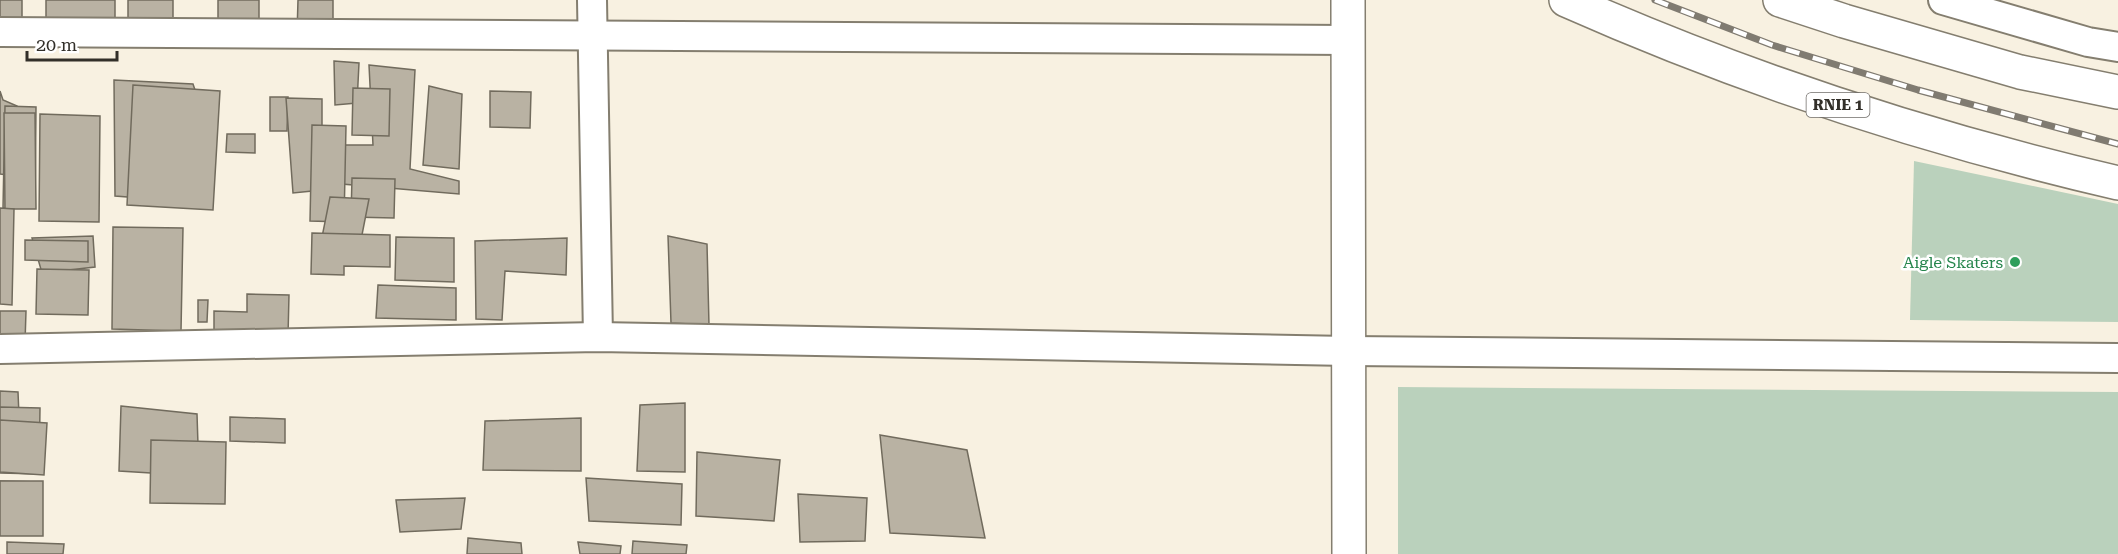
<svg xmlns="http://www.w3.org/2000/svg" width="2118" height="554" font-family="'Roboto Serif',serif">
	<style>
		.green { fill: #bad1bc }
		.building { fill: #b9b2a3; stroke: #716b5d; stroke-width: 1.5 }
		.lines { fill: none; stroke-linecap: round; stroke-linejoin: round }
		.minor-casing { stroke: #847e6f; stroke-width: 32 }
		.tertiary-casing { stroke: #847e6f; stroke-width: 36 }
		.trunk-casing { stroke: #847e6f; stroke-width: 36 }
		.minor { stroke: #fff; stroke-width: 28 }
		.tertiary { stroke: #fff; stroke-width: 33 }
		.trunk { stroke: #fff; stroke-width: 33 }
		.rail-casing { stroke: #807b71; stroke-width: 7 }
		.rail { stroke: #fff; stroke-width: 4.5; stroke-dasharray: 14; stroke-linecap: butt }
		.leisure-dot { fill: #2e9e5b; stroke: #fff; stroke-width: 2 }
		.labels { text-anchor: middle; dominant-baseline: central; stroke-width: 5; stroke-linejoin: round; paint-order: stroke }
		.shield { fill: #fff; stroke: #706d69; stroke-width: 1.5 }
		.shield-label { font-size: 15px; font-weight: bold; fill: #322f29 }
		.leisure-label { font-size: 16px; fill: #27864d; stroke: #fff; text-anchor: end }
	</style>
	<rect width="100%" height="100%" fill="#f8f1e1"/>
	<g class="green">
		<polygon points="1914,161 2118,204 2118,322 1910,320"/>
		<polygon points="1398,387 2118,392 2118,554 1398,554"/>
	</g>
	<g class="building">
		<rect x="0" y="0" width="22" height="22"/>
		<polygon points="46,0 115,0 115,20 46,19"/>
		<polygon points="128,0 173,0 173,21 128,20"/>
		<polygon points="218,0 259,0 259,23 218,22"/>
		<polygon points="298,0 333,0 333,35 297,34"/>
		<polygon points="334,61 359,63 357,103 335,105"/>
		<polygon points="369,65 415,70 410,169 459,181 459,194 330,183 330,145 373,145"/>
		<polygon points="114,80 193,84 203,114 192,202 115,196"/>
		<polygon points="133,85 220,91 213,210 127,205"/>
		<polygon points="429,86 462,94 459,169 423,165"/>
		<polygon points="353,88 390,89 389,136 352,135"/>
		<polygon points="0,91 3,100 17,106 15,176 0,174"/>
		<polygon points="490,91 531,92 530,128 490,127"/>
		<polygon points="270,97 288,97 287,131 270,131"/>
		<polygon points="286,98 322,99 322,190 293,193"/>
		<polygon points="5,106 36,107 35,208 3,208"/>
		<polygon points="4,113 35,113 36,209 5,209"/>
		<polygon points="40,114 100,116 99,222 39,221"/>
		<polygon points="312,125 346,126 344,222 310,221"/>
		<polygon points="227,134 255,134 255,153 226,152"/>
		<polygon points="352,178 395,179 394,218 351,217"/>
		<polygon points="330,197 369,199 361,240 322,237"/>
		<polygon points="0,208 14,209 12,305 0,304"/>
		<polygon points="113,227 183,228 181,331 112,329"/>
		<polygon points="312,233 390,235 390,267 344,266 344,275 311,274"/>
		<polygon points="93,236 95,267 42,273 32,238"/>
		<polygon points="668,236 707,244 709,325 671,323"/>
		<polygon points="396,237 454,238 454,282 395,280"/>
		<polygon points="567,238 566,275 505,271 502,320 476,319 475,241"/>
		<polygon points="25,240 88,241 88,262 25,260"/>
		<polygon points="37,269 89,270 88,315 36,314"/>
		<polygon points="378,285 456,288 456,320 376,318"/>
		<polygon points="247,294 289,295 288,336 214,334 214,311 247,312"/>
		<polygon points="198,300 208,300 207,322 198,322"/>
		<polygon points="0,311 26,311 25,343 0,342"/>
		<polygon points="0,391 18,392 20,440 0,441"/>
		<polygon points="685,403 685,472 637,471 640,405"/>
		<polygon points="121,406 197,414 199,476 119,471"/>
		<polygon points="0,407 40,408 39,474 0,473"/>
		<polygon points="230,417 285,419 285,443 230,441"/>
		<polygon points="581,418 581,471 483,470 485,421"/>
		<polygon points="0,420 47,423 44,475 0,472"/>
		<polygon points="880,435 967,450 985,538 890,533"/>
		<polygon points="151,440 226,442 225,504 150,503"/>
		<polygon points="697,452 780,460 774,521 696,516"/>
		<polygon points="586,478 682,484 681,525 589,521"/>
		<polygon points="0,481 41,482 40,535 0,535"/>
		<rect x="0" y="481" width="43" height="55"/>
		<polygon points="798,494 867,498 865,541 800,542"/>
		<polygon points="465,498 461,529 400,532 396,500"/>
		<polygon points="468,538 521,543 522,554 467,554"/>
		<polygon points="633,541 687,545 686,554 632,554"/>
		<polygon points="7,542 64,544 63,554 7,554"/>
		<polygon points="578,542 621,546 620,554 580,554"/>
	</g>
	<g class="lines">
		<g class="minor-casing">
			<g id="minor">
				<polyline points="592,0 598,337"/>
				<polyline points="1943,0 2088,42 2118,47"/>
				<polyline points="0,32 1348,40"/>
				<polyline points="0,349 598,337 1348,351 2118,358"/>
			</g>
		</g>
		<g class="tertiary-casing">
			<polyline id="tertiary" points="1348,0 1349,554"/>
		</g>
		<g class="trunk-casing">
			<g id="trunk">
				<path d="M1566,0c178,79 363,139 552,183"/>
				<polyline points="1780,0 1844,21 2020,72 2118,92"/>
			</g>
		</g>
		<use href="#minor" class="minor"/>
		<use href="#tertiary" class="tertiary"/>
		<use href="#trunk" class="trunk"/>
		<g class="rail-casing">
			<polyline id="rail" points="1655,0 1772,45 1918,90 2118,144"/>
		</g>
		<use href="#rail" class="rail"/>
	</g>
	<circle class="leisure-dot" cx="2015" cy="262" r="6"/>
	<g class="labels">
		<rect class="shield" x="1806.5" y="93" width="63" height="24" rx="4.5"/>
		<g class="shield-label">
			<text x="1838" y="105">RNIE 1</text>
		</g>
		<g class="leisure-label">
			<text x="2003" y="262">Aigle Skaters</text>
		</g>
	</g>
	<path d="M27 51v9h90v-9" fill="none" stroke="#322f29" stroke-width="3"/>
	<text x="36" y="51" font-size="18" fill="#322f29" stroke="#ffffff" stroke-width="4.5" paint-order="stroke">20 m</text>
</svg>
